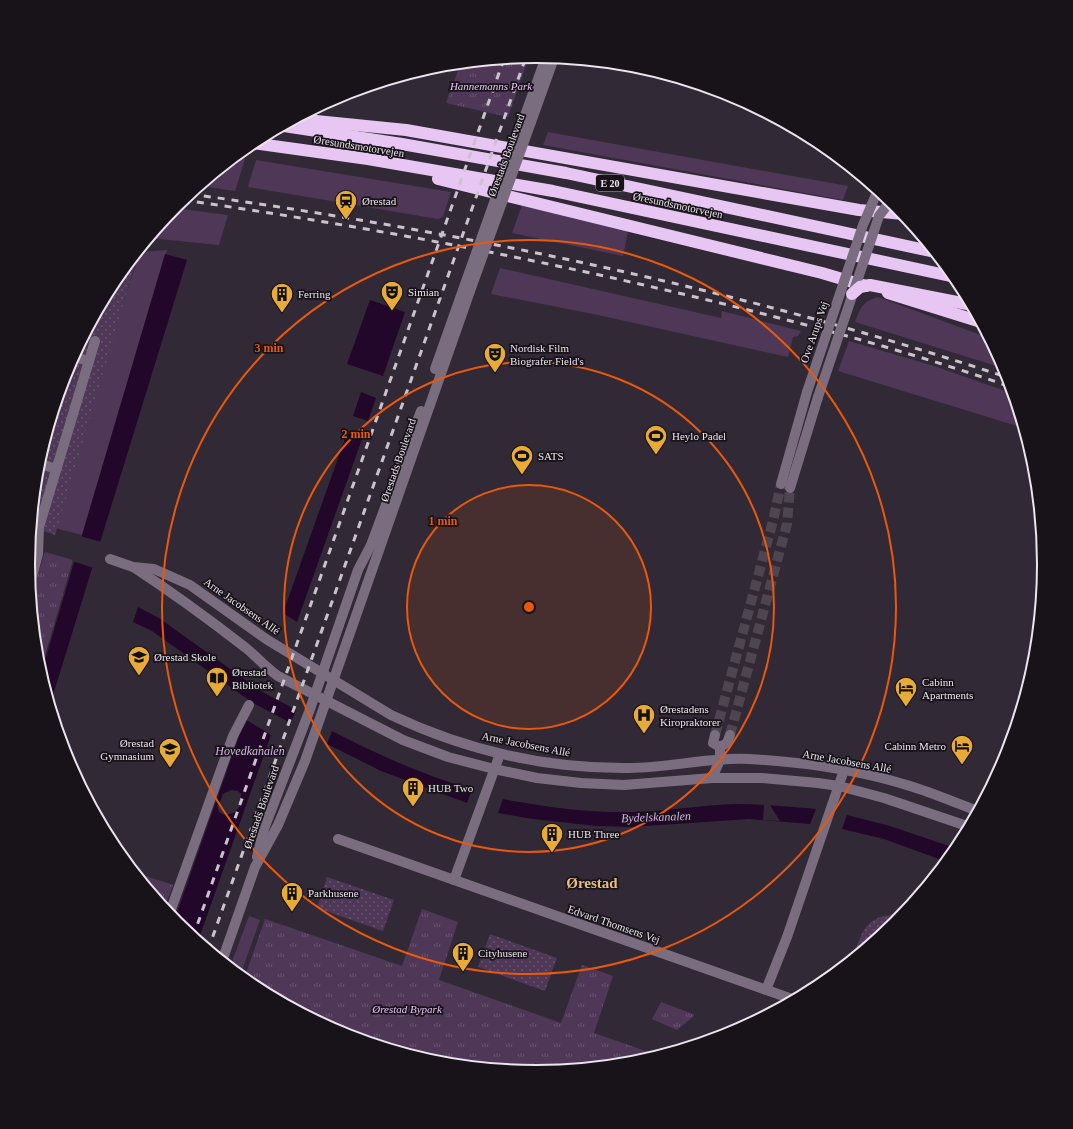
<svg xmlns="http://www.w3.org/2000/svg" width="1073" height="1129" font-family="'Times New Roman',serif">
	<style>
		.grass { fill: #4f3758 }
		.park { fill: url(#park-tufts) }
		.garden { fill: url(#garden-dots) }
		.water { fill: #22072a }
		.pier { fill: #322936 }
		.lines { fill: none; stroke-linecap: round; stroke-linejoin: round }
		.minor-tunnel { stroke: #4e4551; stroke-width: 10; stroke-dasharray: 10 5; stroke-linecap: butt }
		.minor { stroke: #7b6d80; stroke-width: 10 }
		.highway { stroke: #e8c6f4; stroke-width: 12 }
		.rail { stroke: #cac3cc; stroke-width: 3; stroke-dasharray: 7 7; stroke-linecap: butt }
		.minor-bridge { stroke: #7b6d80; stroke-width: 10 }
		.highway-bridge { stroke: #e8c6f4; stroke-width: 12 }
		.ring { fill: none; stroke: #e8590c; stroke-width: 2 }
		.labels { text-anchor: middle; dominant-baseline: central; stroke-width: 3.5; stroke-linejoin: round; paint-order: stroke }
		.shield { fill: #181319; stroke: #aca6ad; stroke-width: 1 }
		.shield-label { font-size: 10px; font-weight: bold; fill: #ebe5ed }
		.park-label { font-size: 11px; font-style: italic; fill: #e8c2f6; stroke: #181319 }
		.street-label { font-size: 11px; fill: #ebe5ed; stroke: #181319 }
		.poi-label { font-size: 11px; fill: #ebe5ed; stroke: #181319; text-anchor: start }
		.water-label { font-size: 12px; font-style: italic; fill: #deaff0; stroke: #181319 }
		.district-label { font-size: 15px; font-weight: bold; fill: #eabf7a; stroke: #181319 }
		.rim { fill: none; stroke: #ebe5ed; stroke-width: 2 }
		.centre { fill: #e8590c; stroke: #181319; stroke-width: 2 }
		.ring-label { font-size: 12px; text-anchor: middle; font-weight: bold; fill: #e8590c; stroke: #181319; stroke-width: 3.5; stroke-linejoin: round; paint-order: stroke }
	</style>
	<defs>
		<pattern id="park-tufts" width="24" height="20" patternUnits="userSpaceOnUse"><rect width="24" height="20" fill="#4f3758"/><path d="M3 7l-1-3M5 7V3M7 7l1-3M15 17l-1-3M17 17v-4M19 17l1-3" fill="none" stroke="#685470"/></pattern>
		<pattern id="garden-dots" width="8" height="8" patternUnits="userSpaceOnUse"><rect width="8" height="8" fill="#4f3758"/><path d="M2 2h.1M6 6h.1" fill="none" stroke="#685470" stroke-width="1.8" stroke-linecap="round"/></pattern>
	</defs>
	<rect width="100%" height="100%" fill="#322936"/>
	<g class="grass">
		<polygon points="548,132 848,186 843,200 543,145"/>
		<polygon points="235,157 245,159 235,191 200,186"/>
		<polygon points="256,160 451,192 443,217 438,219 248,187"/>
		<polygon points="522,205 628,231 623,256 512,233"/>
		<polygon points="174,208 228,215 219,245 150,238"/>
		<polygon points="167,250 82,535 51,527 140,252"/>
		<polygon points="500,268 721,318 722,311 801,331 798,336 793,337 788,357 598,315 491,294"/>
		<path d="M878,297l111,41 17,31 -151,-47c6,-15 7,-20 23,-25z"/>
		<polygon points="849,341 934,366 1014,394 1024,428 838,371"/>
		<polygon points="249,916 260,920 240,976 230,967"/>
	</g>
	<g class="park">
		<polygon points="529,57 508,117 446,103 461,63"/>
		<polygon points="45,552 73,560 40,672 38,663 31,596"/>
		<polygon points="134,872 173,885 164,909"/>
		<polygon points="422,909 458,922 439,980 561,1023 582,965 613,976 594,1033 660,1056 635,1063 536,1073 437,1063 342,1034 254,987 244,979 265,919 402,966"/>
		<polygon points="661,1002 693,1014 694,1016 677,1030 652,1019"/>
	</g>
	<g class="garden">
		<polygon points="139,251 55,535 32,527 38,465 67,370 114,282"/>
		<polygon points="327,877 394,900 383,931 317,908"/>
		<path d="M900,907l7,3 -11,14 -40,33h-3c6,-16 9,-32 25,-39 12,-5 12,1 22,-11z"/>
		<polygon points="490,934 557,958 545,991 478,967"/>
	</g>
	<g class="water">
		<polygon points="165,254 187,260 50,705 41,674"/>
		<polygon points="370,300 405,312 383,376 347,364"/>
		<polygon points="361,392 376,398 368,421 353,416"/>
		<polygon points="347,433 362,439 297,622 283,613"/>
		<polygon points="138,607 159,618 261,691 296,710 291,723 253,703 152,631 133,622"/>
		<polygon points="245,719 271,735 198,941 174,921"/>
		<path d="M332,731c45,23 90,44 140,58l-5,14 -86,-32 -54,-27z"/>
		<path d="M503,799c43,8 86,14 130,13 35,-1 69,-7 104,-8 26,0 52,3 79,5l-6,15 -61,-5 -118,8 -35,-1 -63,-7 -35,-6z"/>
		<polygon points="847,815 890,826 958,849 947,862 884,839 842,829"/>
	</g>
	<g class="pier">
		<polygon points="80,536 102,542 94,568 72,561"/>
		<polygon points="231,790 238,791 241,794 241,805 234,813 225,815 219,812 217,805 219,804 223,794"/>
		<polygon points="764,805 770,805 780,821 763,820"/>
	</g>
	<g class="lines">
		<g class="minor-tunnel">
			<polyline points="715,735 773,521 781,484"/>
			<polyline points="730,735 787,524 790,488"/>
		</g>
		<g class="minor">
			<polyline points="523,121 546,57"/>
			<polyline points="531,122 554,58"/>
			<polyline points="74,357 89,361"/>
			<polyline points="435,369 463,290"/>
			<polyline points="38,463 56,469"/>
			<polyline points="781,484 807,392"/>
			<polyline points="790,488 818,397"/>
			<path d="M110,559l23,8 21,2 36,16 76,54 125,76c74,35 156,54 238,53 40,0 80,-11 120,-9 54,3 110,11 161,27 23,7 46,17 68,25"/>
			<path d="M135,568c38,25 75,52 111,80 11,9 20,20 32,28l125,64 45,17 46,12 43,9 44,5 43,2 88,-7h49l57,5 21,3 45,12 86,29"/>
			<polyline points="30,584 38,554 39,527 95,341"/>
			<polyline points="715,735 713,743 720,747"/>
			<polyline points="720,747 727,743 730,735"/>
			<polyline points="712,778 720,760 720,747"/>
			<polyline points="338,839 795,1000"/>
			<polyline points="257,857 264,829 309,712 358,570 371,545 421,411"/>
			<polyline points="454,880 500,754"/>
			<polyline points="169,915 233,736 249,705"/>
			<polyline points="222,961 255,867 278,825 305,761 470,291"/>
			<polyline points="766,990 787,937 844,770"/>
		</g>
		<g class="highway">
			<polyline points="296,119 406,130 859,210 904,214"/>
			<polyline points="284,126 402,144 566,173 935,252"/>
			<polyline points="252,143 368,159 553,191 955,277"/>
			<polyline points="438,179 822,273 866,286"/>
			<polyline points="888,293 981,322"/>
		</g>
		<g class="rail">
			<path d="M190,194c275,38 555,96 819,184"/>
			<path d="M183,200c182,26 362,60 541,104 97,24 193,50 287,83"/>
			<polyline points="193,937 504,59"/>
			<polyline points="208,950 526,57"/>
		</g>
		<g class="minor-bridge">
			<polyline points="463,290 523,121"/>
			<polyline points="470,291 531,122"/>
			<polyline points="807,392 863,225 878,190"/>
			<polyline points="818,397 879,216 891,200"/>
		</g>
		<polyline class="highway-bridge" points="852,294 860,287 870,285 972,305"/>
	</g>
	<circle cx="529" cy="607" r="122" fill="#e8590c" fill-opacity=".12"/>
	<g class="ring">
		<circle cx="529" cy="607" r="122"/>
		<circle cx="529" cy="607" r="245"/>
		<circle cx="529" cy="607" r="367"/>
	</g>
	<defs>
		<g id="station-pin" transform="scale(1.15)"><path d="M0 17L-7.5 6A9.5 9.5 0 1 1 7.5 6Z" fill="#e8ab37" stroke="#181319"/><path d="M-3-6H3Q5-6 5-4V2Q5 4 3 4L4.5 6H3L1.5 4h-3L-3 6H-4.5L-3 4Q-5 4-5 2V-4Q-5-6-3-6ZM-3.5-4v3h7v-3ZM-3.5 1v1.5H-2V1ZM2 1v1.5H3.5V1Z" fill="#111"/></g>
		<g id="theatre-pin" transform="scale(1.15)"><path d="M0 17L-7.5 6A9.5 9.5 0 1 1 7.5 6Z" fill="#e8ab37" stroke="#181319"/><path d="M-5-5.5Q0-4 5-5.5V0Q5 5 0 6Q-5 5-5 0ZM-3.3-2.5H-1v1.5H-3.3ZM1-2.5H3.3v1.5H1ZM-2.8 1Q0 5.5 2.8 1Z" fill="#111"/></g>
		<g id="building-pin" transform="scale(1.15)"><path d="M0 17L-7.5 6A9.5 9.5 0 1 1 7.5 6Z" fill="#e8ab37" stroke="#181319"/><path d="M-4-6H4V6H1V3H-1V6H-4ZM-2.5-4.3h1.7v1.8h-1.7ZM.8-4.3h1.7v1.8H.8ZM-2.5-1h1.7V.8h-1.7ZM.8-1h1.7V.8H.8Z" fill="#111"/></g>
		<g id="stadium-pin" transform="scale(1.15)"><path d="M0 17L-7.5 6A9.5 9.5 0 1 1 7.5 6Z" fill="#e8ab37" stroke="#181319"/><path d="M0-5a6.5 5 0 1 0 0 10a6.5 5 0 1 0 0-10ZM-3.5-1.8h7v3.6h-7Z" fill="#111"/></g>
		<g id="school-pin" transform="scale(1.15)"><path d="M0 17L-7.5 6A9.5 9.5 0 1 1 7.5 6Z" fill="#e8ab37" stroke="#181319"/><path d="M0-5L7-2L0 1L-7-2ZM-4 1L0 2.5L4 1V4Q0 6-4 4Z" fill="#111"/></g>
		<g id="library-pin" transform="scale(1.15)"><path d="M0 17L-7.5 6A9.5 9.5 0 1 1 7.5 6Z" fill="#e8ab37" stroke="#181319"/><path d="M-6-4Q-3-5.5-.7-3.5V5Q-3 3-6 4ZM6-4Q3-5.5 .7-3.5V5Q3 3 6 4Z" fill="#111"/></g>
		<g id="hotel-pin" transform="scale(1.15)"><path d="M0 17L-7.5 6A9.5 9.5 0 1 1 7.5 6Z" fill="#e8ab37" stroke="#181319"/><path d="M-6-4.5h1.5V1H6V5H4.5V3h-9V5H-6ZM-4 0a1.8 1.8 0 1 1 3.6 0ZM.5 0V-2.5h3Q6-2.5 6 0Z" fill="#111"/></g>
		<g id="hospital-pin" transform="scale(1.15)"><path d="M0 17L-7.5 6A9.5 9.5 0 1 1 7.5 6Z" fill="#e8ab37" stroke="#181319"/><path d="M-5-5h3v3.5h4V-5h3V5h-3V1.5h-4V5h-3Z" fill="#111"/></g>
	</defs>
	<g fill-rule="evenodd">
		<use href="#station-pin" x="346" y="201"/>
		<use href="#theatre-pin" x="392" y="292"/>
		<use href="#building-pin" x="282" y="294"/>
		<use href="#theatre-pin" x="495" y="354"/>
		<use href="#stadium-pin" x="656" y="436"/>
		<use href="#stadium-pin" x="522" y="456"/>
		<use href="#school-pin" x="139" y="657"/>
		<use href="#library-pin" x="217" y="678"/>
		<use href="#hotel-pin" x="906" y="688"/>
		<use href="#hospital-pin" x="644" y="715"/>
		<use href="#hotel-pin" x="962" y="746"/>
		<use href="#school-pin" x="170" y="749"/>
		<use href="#building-pin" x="413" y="788"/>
		<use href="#building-pin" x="552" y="834"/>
		<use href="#building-pin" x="292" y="893"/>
		<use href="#building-pin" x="463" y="953"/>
	</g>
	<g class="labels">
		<rect class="shield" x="596" y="175" width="28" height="16" rx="3"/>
		<g class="shield-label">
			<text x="610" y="183">E 20</text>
		</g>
		<g class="park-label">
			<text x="491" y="86">Hannemanns Park</text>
			<text x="407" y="1009">Ørestad Bypark</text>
		</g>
		<g class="street-label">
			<text transform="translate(359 146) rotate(9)">Øresundsmotorvejen</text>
			<text transform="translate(506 155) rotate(-70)">Ørestads Boulevard</text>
			<text transform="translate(678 205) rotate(12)">Øresundsmotorvejen</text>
			<text transform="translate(814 332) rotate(-71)">Ove Arups Vej</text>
			<text transform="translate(398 460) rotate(-71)">Ørestads Boulevard</text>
			<text transform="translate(242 606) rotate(35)">Arne Jacobsens Allé</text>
			<text transform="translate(526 744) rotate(11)">Arne Jacobsens Allé</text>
			<text transform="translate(847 761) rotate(10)">Arne Jacobsens Allé</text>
			<text transform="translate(261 807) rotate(-71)">Ørestads Boulevard</text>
			<text transform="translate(614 924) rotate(19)">Edvard Thomsens Vej</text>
		</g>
		<g class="poi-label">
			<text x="362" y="201">Ørestad</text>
			<text x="408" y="292">Simian</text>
			<text x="298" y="294">Ferring</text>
			<text x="510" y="348">Nordisk Film<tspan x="510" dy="13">Biografer Field's</tspan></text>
			<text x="672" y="436">Heylo Padel</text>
			<text x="538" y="456">SATS</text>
			<text x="154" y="657">Ørestad Skole</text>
			<text x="232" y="672">Ørestad<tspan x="232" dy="13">Bibliotek</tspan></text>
			<text x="922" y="682">Cabinn<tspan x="922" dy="13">Apartments</tspan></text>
			<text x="660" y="709">Ørestadens<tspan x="660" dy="13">Kiropraktorer</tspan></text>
			<text x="154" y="743" text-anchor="end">Ørestad<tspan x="154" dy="13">Gymnasium</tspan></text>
			<text x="946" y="746" text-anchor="end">Cabinn Metro</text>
			<text x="428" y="788">HUB Two</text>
			<text x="568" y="834">HUB Three</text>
			<text x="308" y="893">Parkhusene</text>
			<text x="478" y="953">Cityhusene</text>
		</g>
		<g class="water-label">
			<text x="250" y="751">Hovedkanalen</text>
			<text transform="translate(656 817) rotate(-2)">Bydelskanalen</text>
		</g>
		<g class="district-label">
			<text x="592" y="883">Ørestad</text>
		</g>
	</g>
	<path d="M0 0H1073V1129H0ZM35 564a501 501 0 1 1 1002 0a501 501 0 1 1-1002 0Z" fill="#181319" fill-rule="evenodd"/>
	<path class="rim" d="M35 564a501 501 0 1 1 1002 0a501 501 0 1 1-1002 0Z"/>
	<circle cx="529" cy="607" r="6" class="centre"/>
	<g class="ring-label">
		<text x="269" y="352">3 min</text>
		<text x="356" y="438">2 min</text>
		<text x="443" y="525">1 min</text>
	</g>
</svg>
